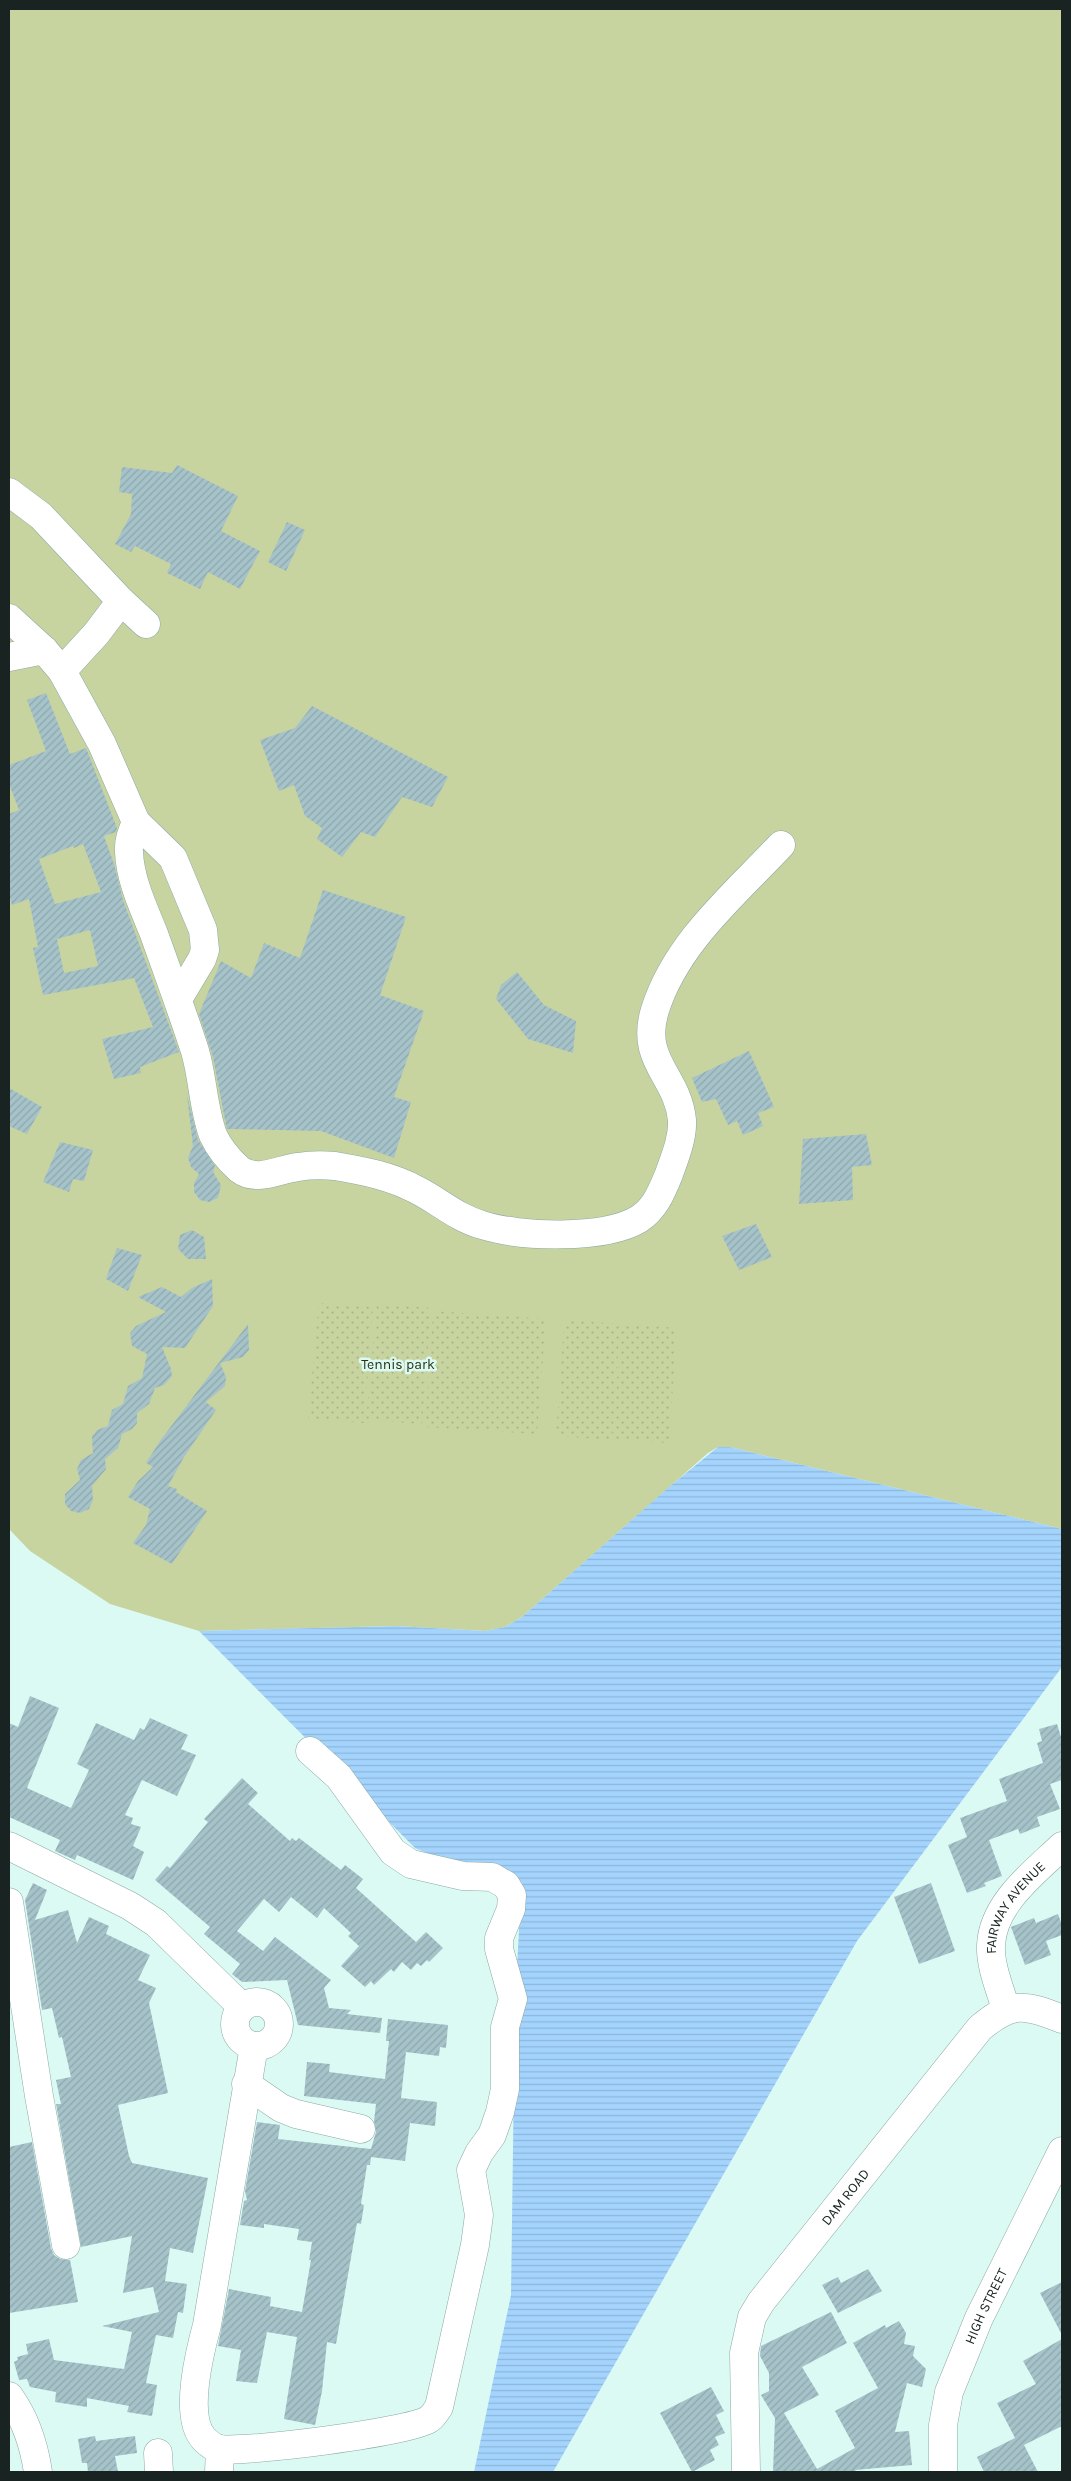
<svg xmlns="http://www.w3.org/2000/svg" width="1071" height="2481" font-family="Karla,sans-serif">
	<style>
		.grass { fill: #c7d4a0 }
		.park { fill: url(#park-dots) }
		.water { fill: url(#water-rules) }
		.building { fill: url(#building-hatch); fill-rule: evenodd }
		.lines { fill: none; stroke-linecap: round; stroke-linejoin: round }
		.minor-casing { stroke: #8ca9a3; stroke-width: 29 }
		.minor { stroke: #fff; stroke-width: 28 }
		.labels { text-anchor: middle; dominant-baseline: central; stroke-width: 5; stroke-linejoin: round; paint-order: stroke }
		.park-label { font-size: 14px; fill: #2a3011; stroke: #dcfaf4 }
		.street-label { font-size: 14px; fill: #192422; stroke: #dcfaf4 }
	</style>
	<defs>
		<pattern id="park-dots" width="8" height="8" patternUnits="userSpaceOnUse" patternTransform="scale(1.25)"><rect width="8" height="8" fill="#c7d4a0"/><path d="M2 2h.1M6 6h.1" fill="none" stroke="#aab68a" stroke-width="1.8" stroke-linecap="round"/></pattern>
		<pattern id="water-rules" width="6" height="5" patternUnits="userSpaceOnUse" patternTransform="scale(1.25)"><rect width="6" height="5" fill="#a4d4fd"/><path d="M0 2.5h6" fill="none" stroke="#8db6d9"/></pattern>
		<pattern id="building-hatch" width="6" height="6" patternUnits="userSpaceOnUse" patternTransform="scale(1.25)"><rect width="6" height="6" fill="#a6c3ca"/><path d="M-1 1l2-2M0 6l6-6M5 7l2-2" fill="none" stroke="#8ea7ad"/></pattern>
	</defs>
	<rect width="100%" height="100%" fill="#dcfaf4"/>
	<polygon class="grass" points="9,9 1062,9 1062,1529 730,1447 718,1447 708,1453 522,1617 505,1627 485,1631 396,1626 199,1631 110,1604 30,1551 9,1529"/>
	<g class="park">
		<polygon points="319,1303 373,1307 364,1423 308,1419"/>
		<polygon points="377,1304 431,1308 422,1424 366,1420"/>
		<polygon points="436,1311 489,1315 490,1319 492,1315 546,1319 537,1434 425,1427 433,1316"/>
		<polygon points="566,1320 620,1324 612,1440 556,1436 564,1325"/>
		<polygon points="623,1324 677,1328 669,1443 613,1439 621,1329"/>
	</g>
	<polygon class="water" points="718,1447 730,1447 1062,1529 1062,1667 857,1941 553,2472 474,2472 511,2295 515,2002 521,1895 415,1848 199,1631 396,1626 485,1631 505,1627 522,1617 669,1487"/>
	<g class="building">
		<polygon points="177,465 238,496 221,531 260,551 240,589 208,572 200,589 167,573 171,564 135,546 131,552 115,544 131,514 132,494 119,492 122,467 172,473"/>
		<polygon points="287,522 305,530 286,571 268,562"/>
		<path d="M46,693l24,61 16,-6 31,80 -1,4 -12,4 10,28 9,36 56,152 -39,15 1,6 -27,6 -12,-40 51,-12 -19,-49 -91,17 -10,-47 5,-1 -9,-48 -17,6 -3,-10v-81l10,-4 -10,-26v-19l37,-14 -19,-51zM83,844l18,48 -46,12 -16,-45 34,-13 1,2zM90,930l8,36 -34,7 -7,-34z"/>
		<polygon points="312,706 448,777 432,807 402,797 375,837 361,832 342,857 317,839 322,828 305,816 294,785 279,791 260,740 295,728"/>
		<polygon points="323,890 406,917 380,995 424,1011 394,1097 411,1102 394,1158 321,1131 227,1129 225,1120 213,1057 199,1014 221,961 251,978 264,943 300,958"/>
		<polygon points="517,972 544,1005 576,1021 573,1053 528,1039 496,999 501,985"/>
		<polygon points="749,1051 774,1107 758,1113 763,1126 743,1135 737,1121 728,1125 716,1099 702,1102 692,1078"/>
		<polygon points="9,1088 42,1107 27,1134 9,1126"/>
		<polygon points="187,1095 198,1140 215,1166 213,1172 221,1185 218,1198 209,1202 200,1200 194,1192 194,1183 199,1174 191,1167 188,1158 193,1146"/>
		<polygon points="866,1134 872,1165 852,1167 853,1200 799,1204 803,1139"/>
		<polygon points="60,1142 93,1150 84,1181 73,1179 69,1192 43,1182"/>
		<polygon points="756,1224 772,1257 739,1270 722,1236"/>
		<polygon points="192,1230 204,1237 206,1259 188,1259 178,1249 180,1235"/>
		<polygon points="117,1248 142,1255 128,1291 106,1279"/>
		<polygon points="212,1279 213,1306 185,1348 162,1347 171,1369 172,1376 164,1385 155,1388 149,1404 137,1413 137,1423 132,1429 122,1434 118,1448 105,1459 106,1469 92,1486 93,1500 89,1509 80,1513 71,1511 65,1504 65,1494 80,1480 77,1469 81,1460 93,1453 92,1437 97,1430 108,1426 112,1410 123,1404 128,1386 142,1378 147,1354 132,1346 130,1333 136,1326 166,1312 138,1297 162,1287 181,1297 192,1288"/>
		<polygon points="248,1324 249,1350 243,1357 220,1363 226,1377 225,1386 206,1402 216,1410 184,1457 168,1486 177,1489 176,1492 207,1511 172,1564 133,1543 146,1525 150,1509 128,1497 138,1481 153,1467 146,1463 160,1441"/>
		<polygon points="30,1696 59,1708 27,1788 71,1808 89,1770 77,1764 96,1723 134,1740 140,1728 144,1730 150,1718 188,1735 181,1749 196,1755 177,1796 142,1780 125,1815 133,1818 131,1824 141,1827 133,1846 144,1852 133,1880 77,1855 75,1860 55,1851 60,1840 9,1817 9,1723 18,1727"/>
		<polygon points="1057,1724 1062,1740 1062,1780 1050,1784 1060,1809 1037,1817 1040,1826 1020,1834 1018,1829 989,1840 1002,1876 984,1883 986,1886 967,1893 948,1845 967,1837 960,1818 1007,1801 999,1779 1043,1763 1037,1743 1042,1741 1039,1729"/>
		<polygon points="242,1778 258,1793 248,1804 290,1841 292,1838 296,1841 299,1838 341,1870 345,1865 363,1879 356,1888 416,1942 426,1932 443,1948 429,1962 427,1960 421,1966 417,1963 411,1970 402,1962 394,1972 391,1969 374,1985 371,1981 365,1987 341,1966 359,1946 348,1936 351,1933 324,1908 317,1918 291,1897 279,1912 264,1899 237,1931 263,1951 275,1937 331,1980 324,1988 329,2008 351,2010 347,2014 382,2018 380,2033 298,2025 287,1980 242,1982 232,1974 240,1964 204,1934 210,1927 155,1880 167,1866 170,1868 208,1822 204,1819"/>
		<polygon points="33,1883 47,1890 35,1920 68,1910 77,1943 89,1917 109,1926 106,1934 150,1955 138,1980 156,1988 149,2003 168,2093 118,2105 129,2156 132,2163 208,2178 193,2253 170,2248 165,2281 187,2284 183,2313 178,2312 173,2338 156,2335 146,2383 157,2385 152,2416 127,2412 129,2406 87,2398 87,2407 55,2402 56,2392 30,2387 27,2379 19,2380 14,2362 18,2360 17,2357 28,2354 26,2344 49,2339 54,2360 124,2369 132,2332 102,2326 159,2312 153,2287 123,2293 132,2236 81,2247 56,2104 61,2104 56,2080 71,2077 62,2037 59,2038 52,2008 42,2010 25,1900"/>
		<polygon points="931,1883 955,1951 919,1964 894,1897"/>
		<polygon points="1058,1914 1062,1925 1062,1935 1046,1941 1051,1955 1025,1965 1011,1927 1034,1918 1036,1923"/>
		<polygon points="388,2019 448,2025 446,2048 440,2047 439,2056 406,2052 401,2098 437,2102 435,2126 410,2123 405,2161 371,2157 370,2165 367,2165 361,2204 364,2205 361,2224 357,2223 336,2344 327,2342 322,2391 315,2425 284,2419 297,2337 267,2332 257,2383 236,2381 241,2350 218,2346 229,2289 271,2297 270,2306 302,2312 311,2260 309,2260 312,2242 297,2240 299,2229 264,2224 264,2228 240,2225 244,2201 247,2200 245,2191 257,2122 280,2125 278,2139 371,2149 376,2132 374,2121 376,2104 304,2096 307,2062 330,2064 329,2072 385,2079 389,2041 386,2041"/>
		<polygon points="32,2142 51,2248 54,2255 60,2259 70,2260 78,2302 9,2313 9,2147"/>
		<polygon points="868,2269 882,2291 838,2313 822,2285 838,2277 841,2283"/>
		<polygon points="1062,2282 1062,2335 1040,2293"/>
		<polygon points="831,2312 847,2343 802,2367 819,2395 784,2413 817,2469 855,2448 835,2411 878,2388 853,2343 885,2325 886,2328 899,2321 906,2333 904,2344 915,2346 913,2356 926,2369 922,2387 907,2383 895,2432 909,2431 912,2465 855,2470 857,2472 773,2472 775,2418 761,2395 769,2391 769,2373 760,2356 761,2346"/>
		<polygon points="1062,2339 1062,2426 1024,2445 1038,2472 984,2472 977,2457 1015,2438 997,2403 1036,2384 1023,2361"/>
		<polygon points="711,2387 724,2411 716,2415 725,2433 715,2437 719,2445 710,2450 715,2460 692,2472 660,2413"/>
		<polygon points="95,2436 96,2441 135,2436 137,2453 115,2456 118,2472 88,2472 87,2463 82,2463 78,2439"/>
	</g>
	<g class="lines">
		<g class="minor-casing">
			<g id="minor">
				<polyline points="9,492 41,516 121,601 96,634 62,671"/>
				<polyline points="121,601 146,624"/>
				<path d="M9,618l35,32 18,21 40,73 34,78c-4,10 -8,19 -7,30 1,28 15,57 25,82 14,39 28,77 41,117 8,27 8,57 18,84 6,13 15,24 26,34 18,14 40,0 59,-2 12,-2 25,-2 37,-1 29,5 56,10 82,24 22,11 40,28 65,35 38,12 122,15 157,-6 16,-10 23,-28 30,-45 6,-17 14,-36 13,-54 -4,-44 -43,-59 -27,-110 21,-67 79,-115 126,-165"/>
				<polyline points="9,657 44,650"/>
				<polyline points="136,822 173,858 203,930 205,950 202,959 178,999"/>
				<polyline points="9,1846 130,1906 156,1923 242,2007"/>
				<polyline points="9,1902 39,2096 66,2245"/>
				<circle cx="257" cy="2024" r="22"/>
				<path id="s1" d="M1006,2009c-6,-20 -16,-43 -15,-64 2,-42 44,-73 71,-99"/>
				<path d="M254,2046l-47,279c-7,26 -24,92 -3,114 4,4 10,9 16,10 23,4 192,-17 209,-30 4,-2 7,-8 10,-12l36,-162 4,-30 -8,-45 8,-17 13,-18 8,-23 5,-23v-62l8,-28 -14,-50v-11l12,-29 1,-14 -6,-10 -14,-8 -29,-1 -52,-12 -18,-12 -54,-75 -29,-26"/>
				<polyline points="246,2084 281,2108 296,2114 361,2129"/>
				<path d="M9,2396c16,22 25,49 29,76"/>
				<polyline points="158,2453 159,2472"/>
				<polyline points="219,2472 220,2449"/>
				<path id="s2" d="M746,2472l-2,-119 8,-36 9,-15 219,-274c32,-27 45,-24 82,-9"/>
				<path id="s3" d="M943,2472v-47l6,-33 30,-74 83,-167"/>
			</g>
		</g>
		<use href="#minor" class="minor"/>
	</g>
	<g class="labels">
		<g class="park-label">
			<text x="398" y="1364">Tennis park</text>
		</g>
		<g class="street-label">
			<text stroke="none"><textPath href="#s1" startOffset="111">FAIRWAY AVENUE</textPath></text>
			<text stroke="none"><textPath href="#s2" startOffset="308">DAM ROAD</textPath></text>
			<text stroke="none"><textPath href="#s3" startOffset="174">HIGH STREET</textPath></text>
		</g>
	</g>
	<rect width="1071" height="2481" fill="none" stroke="#192422" stroke-width="20"/>
</svg>
